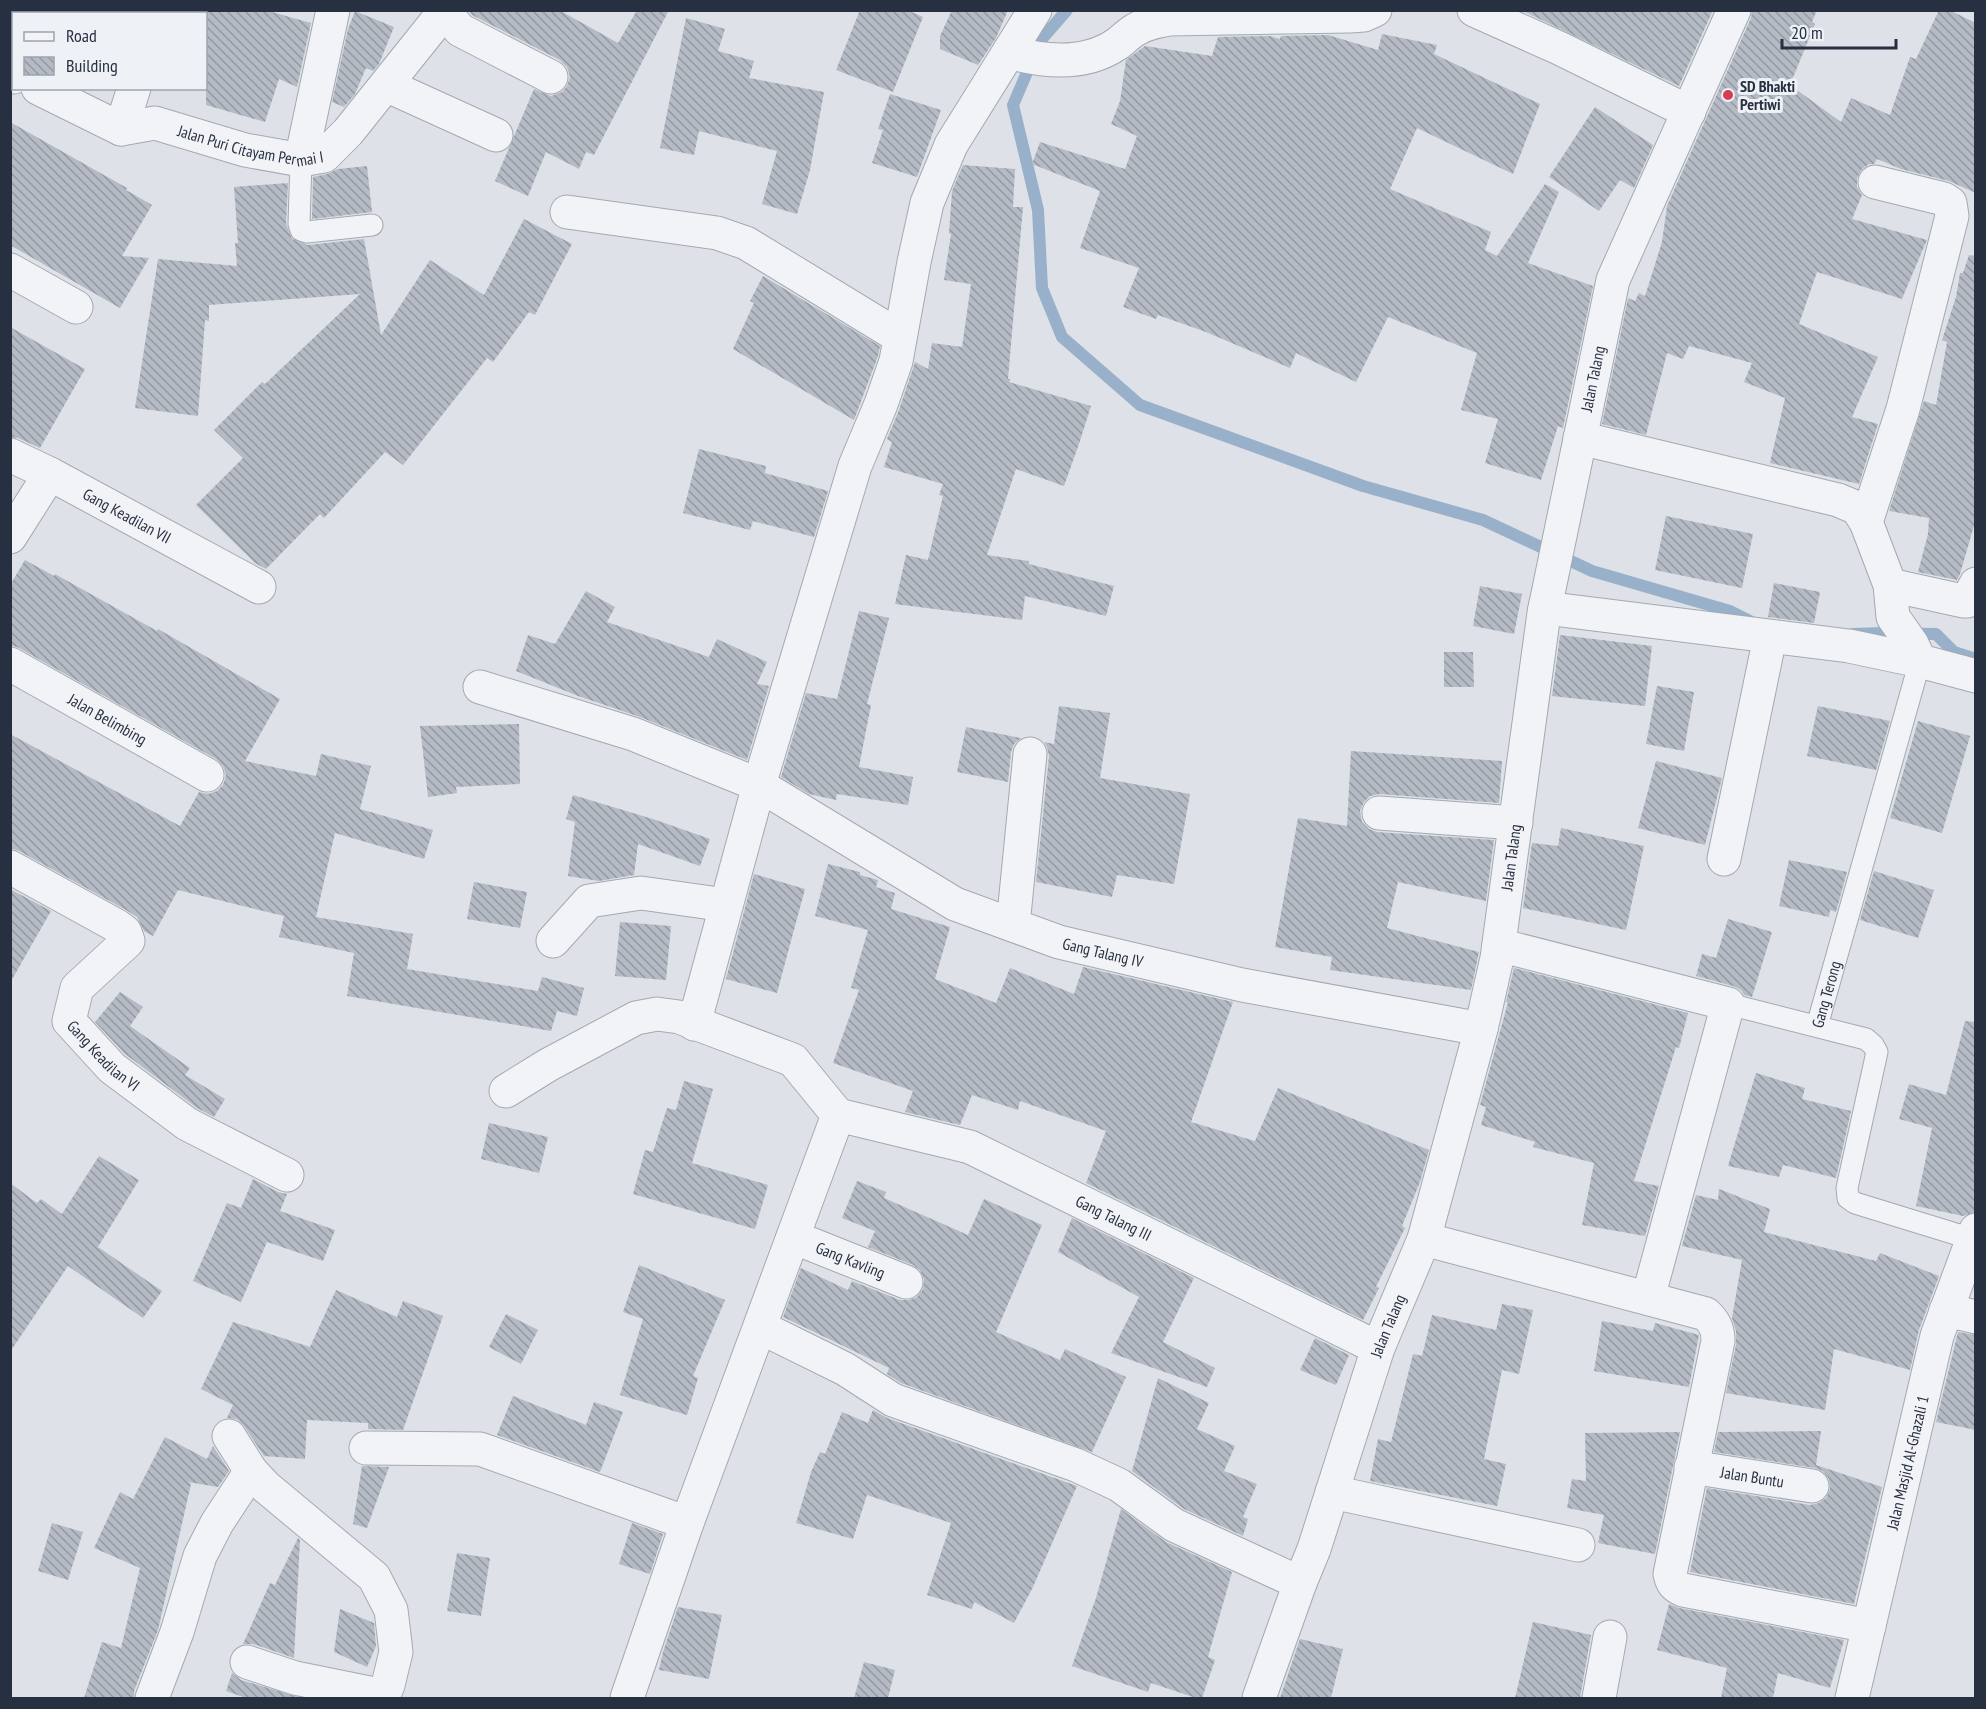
<svg xmlns="http://www.w3.org/2000/svg" width="1986" height="1709" font-family="'PT Sans Narrow',sans-serif">
	<style>
		.lines { fill: none; stroke-linecap: round; stroke-linejoin: round }
		.stream { stroke: #98b0ca; stroke-width: 12 }
		.building { fill: url(#building-back-hatch) }
		.service-casing { stroke: #a3a9b2; stroke-width: 23 }
		.minor-casing { stroke: #a3a9b2; stroke-width: 35 }
		.service { stroke: #f1f3f7; stroke-width: 21 }
		.minor { stroke: #f1f3f7; stroke-width: 33 }
		.poi-dot { fill: #d23f54; stroke: #eef1f6; stroke-width: 2 }
		.labels { text-anchor: middle; dominant-baseline: central; stroke-width: 6; stroke-linejoin: round; paint-order: stroke }
		.poi-label { font-size: 16px; font-weight: bold; fill: #273040; stroke: #eef1f6; text-anchor: start }
		.street-label { font-size: 16px; fill: #273040; stroke: #eef1f6 }
	</style>
	<defs>
		<pattern id="building-back-hatch" width="6" height="6" patternUnits="userSpaceOnUse" patternTransform="scale(1.5)"><rect width="6" height="6" fill="#b5bbc5"/><path d="M-1 5l2 2M0 0l6 6M5-1l2 2" fill="none" stroke="#9398a1"/></pattern>
	</defs>
	<rect width="100%" height="100%" fill="#dee2e8"/>
	<g class="lines">
		<g class="stream">
			<polyline points="1067,10 1041,40 1013,105 1038,210 1042,288 1062,337 1140,405 1363,486 1483,520 1592,571 1730,611 1752,622"/>
			<polyline points="1853,634 1883,633 1936,634 1954,652 1976,659"/>
		</g>
	</g>
	<g class="building">
		<polygon points="206,10 265,10 311,23 297,87 279,79 265,122 206,105"/>
		<polygon points="468,10 559,10 618,43 637,10 669,10 594,155 586,152 579,169 546,152 528,196 495,181 534,89 551,96 562,92 567,86 570,77 567,67 560,60 472,15"/>
		<polygon points="860,10 907,10 923,17 893,92 836,70"/>
		<polygon points="952,10 1008,10 996,38 978,65 940,49 940,36"/>
		<polygon points="1521,10 1713,10 1679,86"/>
		<polygon points="1752,10 1817,10 1812,22 1815,24 1790,85 1841,122 1851,98 1890,115 1910,57 1916,59 1939,10 1949,10 1976,23 1976,193 1949,181 1901,169 1877,159 1874,164 1869,164 1862,169 1857,178 1857,187 1862,195 1852,219 1927,240 1926,242 1902,299 1817,272 1799,324 1878,357 1852,417 1878,424 1859,484 1770,463 1785,398 1744,382 1752,363 1689,346 1683,359 1667,353 1646,435 1602,424 1628,298 1635,301 1639,293 1645,296 1662,242 1667,206 1751,18"/>
		<polygon points="355,11 394,27 379,64 373,71 366,68 355,94 344,107 332,102 348,29"/>
		<polygon points="686,18 725,29 718,51 754,61 749,78 824,92 810,170 797,214 762,204 777,151 699,131 694,155 660,148"/>
		<polygon points="1382,34 1437,45 1434,54 1540,104 1513,174 1417,128 1390,189 1491,232 1485,250 1497,256 1545,184 1559,192 1528,263 1593,286 1563,428 1558,426 1541,480 1485,463 1498,419 1461,410 1477,353 1388,317 1356,382 1296,353 1290,368 1206,332 1158,315 1156,319 1123,307 1139,268 1080,248 1100,191 1032,164 1040,142 1125,169 1137,136 1111,124 1120,101 1126,60 1145,46 1212,56 1218,37 1270,36 1280,39 1281,36 1328,35 1378,50"/>
		<polygon points="890,94 941,110 917,177 872,163 883,130 878,129"/>
		<polygon points="1595,107 1653,145 1634,188 1620,180 1599,211 1549,177"/>
		<polygon points="10,122 127,188 126,190 152,205 122,256 149,258 120,308 10,245"/>
		<polygon points="963,165 1015,169 1013,207 1023,207 1008,379 1010,379 1009,382 1091,406 1080,441 1064,486 1016,469 987,555 1029,561 1029,564 1114,586 1106,616 1025,596 1022,620 895,604 906,555 928,560 943,496 939,495 943,484 884,467 892,442 887,439 899,410 915,362 928,369 932,343 962,347 971,284 944,280 951,234 949,233 952,191"/>
		<polygon points="367,166 372,212 312,219 313,177 327,174 338,169"/>
		<polygon points="288,183 286,224 292,239 308,245 364,239 381,335 430,260 484,295 524,219 572,244 535,315 529,312 493,362 487,358 403,465 385,452 324,518 320,514 266,569 255,563 196,505 243,458 214,430 262,382 265,384 360,294 209,305 209,321 205,320 198,416 135,408 158,259 237,266 235,243 238,243 234,187"/>
		<polygon points="1969,255 1976,256 1976,519 1960,574 1957,580 1918,572 1928,534 1929,518 1889,511 1924,401 1936,405 1947,342 1942,340 1956,297 1960,273 1963,273"/>
		<polygon points="763,276 880,346 878,356 854,420 733,349 754,303 750,301"/>
		<polygon points="10,327 85,369 40,448 18,438 10,437"/>
		<polygon points="699,449 766,466 765,473 828,491 814,537 753,521 750,530 683,513"/>
		<polygon points="1666,516 1753,534 1742,588 1655,570"/>
		<polygon points="25,560 54,576 55,574 157,631 158,629 280,699 245,761 316,776 321,754 371,766 360,809 433,830 424,859 335,833 316,917 413,934 407,969 538,991 542,977 584,988 577,1016 557,1011 551,1031 347,996 354,953 279,937 284,916 178,890 153,936 144,931 137,917 126,910 19,851 10,848 10,734 180,826 199,792 208,794 217,791 223,785 226,775 223,766 216,759 19,648 10,645 10,585"/>
		<polygon points="1774,583 1820,592 1814,623 1768,617"/>
		<polygon points="1480,586 1522,594 1514,634 1473,626"/>
		<polygon points="586,591 615,607 607,622 709,657 717,639 767,662 757,684 769,686 747,760 640,717 578,696 516,671 528,635 555,644"/>
		<polygon points="859,611 889,618 867,704 871,705 859,767 913,777 908,805 837,794 836,800 809,794 781,777 806,693 837,699"/>
		<polygon points="1560,635 1652,646 1645,706 1552,696"/>
		<polygon points="1444,652 1473,652 1474,687 1444,687"/>
		<polygon points="1657,686 1694,692 1684,751 1646,744"/>
		<polygon points="1059,706 1110,713 1100,778 1190,794 1174,884 1117,875 1112,897 1036,882 1049,756 1047,747 1044,742 1054,744"/>
		<polygon points="1818,706 1890,721 1876,770 1807,756"/>
		<polygon points="1918,721 1970,736 1942,833 1890,818"/>
		<polygon points="519,724 520,784 456,787 457,793 428,797 420,726"/>
		<polygon points="966,727 1021,738 1014,744 1011,752 1008,782 957,772"/>
		<polygon points="1351,751 1502,761 1499,803 1380,794 1370,796 1364,802 1360,811 1362,822 1369,829 1377,832 1494,840 1486,901 1398,882 1387,928 1479,952 1471,990 1330,970 1332,957 1275,947 1298,818 1347,826"/>
		<polygon points="1656,761 1722,778 1705,845 1638,828"/>
		<polygon points="573,795 656,820 710,839 700,866 638,844 634,875 599,881 568,876 575,822 566,819"/>
		<polygon points="1561,828 1644,846 1626,930 1523,908 1532,843 1558,846"/>
		<polygon points="1789,860 1847,872 1836,912 1830,910 1829,917 1779,906"/>
		<polygon points="828,864 860,872 860,875 878,880 876,887 895,893 891,909 950,927 935,979 996,1003 1010,968 1074,994 1083,967 1233,1002 1191,1122 1255,1141 1278,1088 1429,1150 1420,1182 1402,1226 1405,1228 1376,1287 1379,1288 1363,1320 1086,1183 1106,1131 1020,1101 1018,1110 972,1095 960,1125 905,1112 913,1091 833,1063 859,990 851,988 868,930 815,916"/>
		<polygon points="1874,871 1934,890 1918,938 1860,920"/>
		<polygon points="754,874 805,889 777,993 726,979"/>
		<polygon points="474,882 527,892 520,928 467,919"/>
		<polygon points="10,889 51,911 10,983"/>
		<polygon points="1728,919 1772,932 1752,997 1744,995 1741,990 1733,986 1696,976 1702,954 1716,958"/>
		<polygon points="620,922 671,926 666,980 615,976"/>
		<polygon points="1514,968 1688,1013 1679,1048 1676,1047 1634,1181 1659,1186 1645,1236 1582,1225 1594,1163 1533,1147 1535,1142 1481,1125 1486,1107 1480,1105 1508,1002 1506,1002"/>
		<polygon points="120,992 143,1007 130,1026 190,1068 185,1075 225,1099 214,1117 197,1108 125,1054 95,1022"/>
		<polygon points="1965,1021 1976,1022 1976,1212 1963,1216 1916,1206 1932,1128 1899,1119 1909,1084 1946,1095"/>
		<polygon points="1756,1073 1805,1088 1802,1099 1851,1111 1836,1178 1783,1165 1779,1177 1728,1166"/>
		<polygon points="684,1081 713,1089 692,1163 768,1185 755,1229 633,1194 645,1150 653,1152 667,1108 676,1110"/>
		<polygon points="489,1123 548,1137 539,1173 481,1159"/>
		<polygon points="99,1156 139,1180 98,1247 162,1291 143,1318 68,1266 10,1352 10,1183 37,1203 41,1199 62,1214"/>
		<polygon points="253,1179 278,1192 287,1194 280,1211 335,1230 323,1261 267,1242 241,1302 193,1281 227,1203 241,1208"/>
		<polygon points="857,1181 886,1192 884,1198 968,1235 984,1199 1042,1225 996,1332 1060,1360 1065,1349 1126,1377 1092,1452 901,1383 887,1374 889,1368 783,1317 801,1268 848,1290 852,1281 900,1300 909,1300 917,1297 923,1289 924,1279 920,1270 913,1265 868,1247 875,1231 842,1218"/>
		<polygon points="1719,1189 1770,1209 1764,1232 1876,1261 1880,1253 1939,1276 1919,1330 1910,1370 1834,1349 1825,1410 1726,1393 1736,1345 1736,1331 1732,1318 1742,1260 1682,1246 1696,1195 1718,1200"/>
		<polygon points="1072,1218 1194,1278 1163,1342 1215,1368 1207,1387 1111,1353 1139,1297 1058,1252"/>
		<polygon points="639,1265 725,1300 693,1376 698,1378 687,1415 620,1395 643,1319 623,1312"/>
		<polygon points="336,1290 397,1317 403,1301 443,1316 403,1430 368,1429 368,1423 307,1420 305,1459 264,1456 244,1426 237,1419 227,1418 233,1405 201,1389 233,1322 310,1347"/>
		<polygon points="1502,1304 1533,1310 1519,1374 1502,1370 1484,1459 1506,1464 1497,1506 1370,1481 1378,1439 1391,1442 1413,1354 1422,1356 1432,1315 1496,1330"/>
		<polygon points="506,1314 538,1330 521,1364 489,1347"/>
		<polygon points="1602,1321 1653,1331 1655,1323 1699,1335 1689,1387 1594,1371"/>
		<polygon points="1958,1332 1976,1335 1976,1430 1936,1422"/>
		<polygon points="1315,1338 1349,1355 1336,1385 1300,1370"/>
		<polygon points="1158,1378 1209,1403 1197,1429 1235,1446 1224,1471 1257,1484 1243,1517 1248,1519 1243,1536 1184,1509 1132,1471"/>
		<polygon points="513,1396 586,1425 594,1402 623,1412 600,1472 497,1435"/>
		<polygon points="873,1410 887,1418 1077,1486 1033,1587 1014,1623 974,1602 972,1609 927,1595 951,1523 867,1495 853,1539 796,1523 811,1472 820,1452 825,1454 842,1412 868,1423"/>
		<polygon points="1821,1431 1816,1465 1882,1487 1854,1604 1690,1572 1707,1488 1810,1505 1819,1503 1826,1498 1830,1489 1829,1479 1823,1471 1815,1468 1714,1452 1718,1432"/>
		<polygon points="1680,1432 1655,1554 1598,1543 1604,1515 1567,1508 1572,1479 1586,1481 1585,1433"/>
		<polygon points="165,1437 207,1459 213,1446 229,1471 218,1487 188,1482 191,1484 158,1630 134,1691 134,1698 84,1698 102,1642 121,1648 140,1568 94,1548 120,1492 133,1499"/>
		<polygon points="362,1466 389,1467 367,1528 353,1524"/>
		<polygon points="1121,1509 1166,1542 1232,1572 1208,1657 1215,1660 1202,1698 1196,1698 1151,1683 1148,1692 1072,1666 1096,1598"/>
		<polygon points="52,1523 83,1532 68,1580 38,1571"/>
		<polygon points="632,1523 663,1534 650,1574 619,1564"/>
		<polygon points="298,1538 300,1540 294,1658 253,1644 243,1644 270,1583 275,1585"/>
		<polygon points="457,1553 490,1558 481,1616 447,1611"/>
		<polygon points="1669,1604 1679,1608 1844,1640 1830,1688 1778,1673 1773,1698 1721,1698 1727,1668 1657,1650"/>
		<polygon points="678,1607 722,1615 709,1679 659,1670 663,1652"/>
		<polygon points="340,1609 374,1623 376,1646 367,1667 334,1652"/>
		<polygon points="1533,1622 1591,1635 1580,1698 1515,1698"/>
		<polygon points="1300,1639 1343,1649 1331,1698 1280,1698"/>
		<polygon points="864,1662 895,1670 888,1698 854,1698"/>
		<polygon points="232,1673 241,1680 302,1698 246,1698 226,1691"/>
	</g>
	<g class="lines">
		<g class="service-casing">
			<g id="service">
				<polyline points="301,160 299,224 301,230 307,232 372,225"/>
				<polyline points="1728,1004 1866,1039 1873,1045 1877,1052 1847,1188 1848,1198 1855,1203 1972,1239"/>
				<path id="s1" d="M1817,1026l103,-365"/>
			</g>
		</g>
		<g class="minor-casing">
			<g id="minor">
				<polyline points="443,10 460,30 551,77"/>
				<polyline points="1474,10 1559,48 1689,112"/>
				<polyline points="158,14 159,10"/>
				<path d="M1009,52c35,10 76,14 108,-8 6,-4 11,-10 18,-14 11,-7 23,-9 35,-11l180,-3 14,-1 11,-5"/>
				<polyline points="10,75 14,77"/>
				<polyline points="386,85 496,135"/>
				<path id="s2" d="M38,88l83,41 34,-6 90,27 56,10 23,-4 24,-24 96,-120"/>
				<polyline points="121,129 134,88"/>
				<polyline points="301,160 333,10"/>
				<polyline points="567,212 717,233 746,243 900,337"/>
				<polyline points="10,270 76,307"/>
				<polyline points="1580,438 1838,500 1857,508 1866,522 1890,585 1893,617 1912,644 1920,661"/>
				<path id="s3" d="M10,455l40,19 209,113"/>
				<polyline points="1866,522 1903,409 1952,216 1950,203 1944,199 1875,182"/>
				<polyline points="10,537 50,474"/>
				<polyline points="1890,585 1963,601 1967,601 1976,584"/>
				<polyline points="1545,608 1849,646 1920,661 1976,676"/>
				<path id="s4" d="M10,664l197,111"/>
				<path id="s5" d="M480,687l153,47 126,51 196,119 104,38 183,43 239,44"/>
				<polyline points="1379,813 1516,823"/>
				<polyline points="1724,859 1770,637"/>
				<path id="s6" d="M10,867l107,59 8,6 3,9 -51,47 -8,33 43,47 75,56 100,51"/>
				<polyline points="1013,925 1030,754"/>
				<polyline points="553,941 589,901 641,893 726,905"/>
				<polyline points="1499,945 1728,1004 1648,1298"/>
				<polyline points="694,1024 759,785 855,466 881,404 896,361 914,262 927,203 951,145 1035,10"/>
				<polyline points="506,1091 548,1065 636,1018 657,1014 679,1017 793,1060 838,1115"/>
				<path id="s7" d="M838,1115l132,32 408,201"/>
				<path id="s8" d="M793,1237l113,45"/>
				<path d="M1424,1239l282,75c9,9 12,15 12,27l-48,233c2,9 4,12 13,16l186,36"/>
				<polyline points="1946,1310 1976,1317"/>
				<polyline points="760,1327 845,1369 893,1400 1076,1465 1119,1485 1174,1525 1300,1583"/>
				<polyline points="229,1436 251,1471 266,1487 374,1577 391,1610 396,1652 388,1685 382,1698"/>
				<polyline points="366,1448 480,1449 687,1523"/>
				<path id="s9" d="M1691,1467l121,19"/>
				<polyline points="1332,1492 1578,1545"/>
				<polyline points="247,1662 295,1678 384,1696"/>
				<polyline points="152,1698 177,1632 200,1556 217,1523 251,1471"/>
				<polyline points="627,1698 687,1523 838,1115"/>
				<path id="s10" d="M1259,1698l41,-115 14,-34 64,-201 46,-109 57,-210 16,-71 47,-345 69,-333 121,-270"/>
				<polyline points="1599,1698 1610,1637"/>
				<path id="s11" d="M1852,1698l85,-362 39,-106"/>
			</g>
		</g>
		<use href="#service" class="service"/>
		<use href="#minor" class="minor"/>
	</g>
	<circle class="poi-dot" cx="1728" cy="95" r="6"/>
	<g class="labels">
		<g class="poi-label">
			<text x="1740" y="86">SD Bhakti<tspan x="1740" dy="18">Pertiwi</tspan></text>
		</g>
		<g class="street-label">
			<text stroke="none"><textPath href="#s2" startOffset="226">Jalan Puri Citayam Permai I</textPath></text>
			<text stroke="none"><textPath href="#s10" startOffset="1366">Jalan Talang</textPath></text>
			<text stroke="none"><textPath href="#s3" startOffset="132">Gang Keadilan VII</textPath></text>
			<text stroke="none"><textPath href="#s4" startOffset="112">Jalan Belimbing</textPath></text>
			<text stroke="none"><textPath href="#s10" startOffset="880">Jalan Talang</textPath></text>
			<text stroke="none"><textPath href="#s5" startOffset="681">Gang Talang IV</textPath></text>
			<text stroke="none"><textPath href="#s1" startOffset="33">Gang Terong</textPath></text>
			<text stroke="none"><textPath href="#s6" startOffset="294">Gang Keadilan VI</textPath></text>
			<text stroke="none"><textPath href="#s7" startOffset="296">Gang Talang III</textPath></text>
			<text stroke="none"><textPath href="#s8" startOffset="62">Gang Kavling</textPath></text>
			<text stroke="none"><textPath href="#s10" startOffset="394">Jalan Talang</textPath></text>
			<text stroke="none"><textPath href="#s11" startOffset="242">Jalan Masjid Al-Ghazali 1</textPath></text>
			<text stroke="none"><textPath href="#s9" startOffset="62">Jalan Buntu</textPath></text>
		</g>
	</g>
	<rect width="1986" height="1709" fill="none" stroke="#273040" stroke-width="24"/>
	<rect x="12" y="12" width="195" height="78" fill="#eef1f6" stroke="#9ea4ad" stroke-width="1.5"/>
	<rect x="24" y="32" width="30" height="9" fill="#f1f3f7" stroke="#9ea4ad" stroke-width="1.5"/>
	<text x="66" y="42" font-size="18" fill="#273040">Road</text>
	<rect x="24" y="57" width="30" height="18" fill="url(#building-back-hatch)" stroke="#9ea4ad" stroke-width="1.5"/>
	<text x="66" y="72" font-size="18" fill="#273040">Building</text>
	<path d="M1782 39v9h114v-9" fill="none" stroke="#273040" stroke-width="3"/>
	<text x="1791" y="39" font-size="18" fill="#273040" stroke="#eef1f6" stroke-width="4.5" paint-order="stroke">20 m</text>
</svg>
